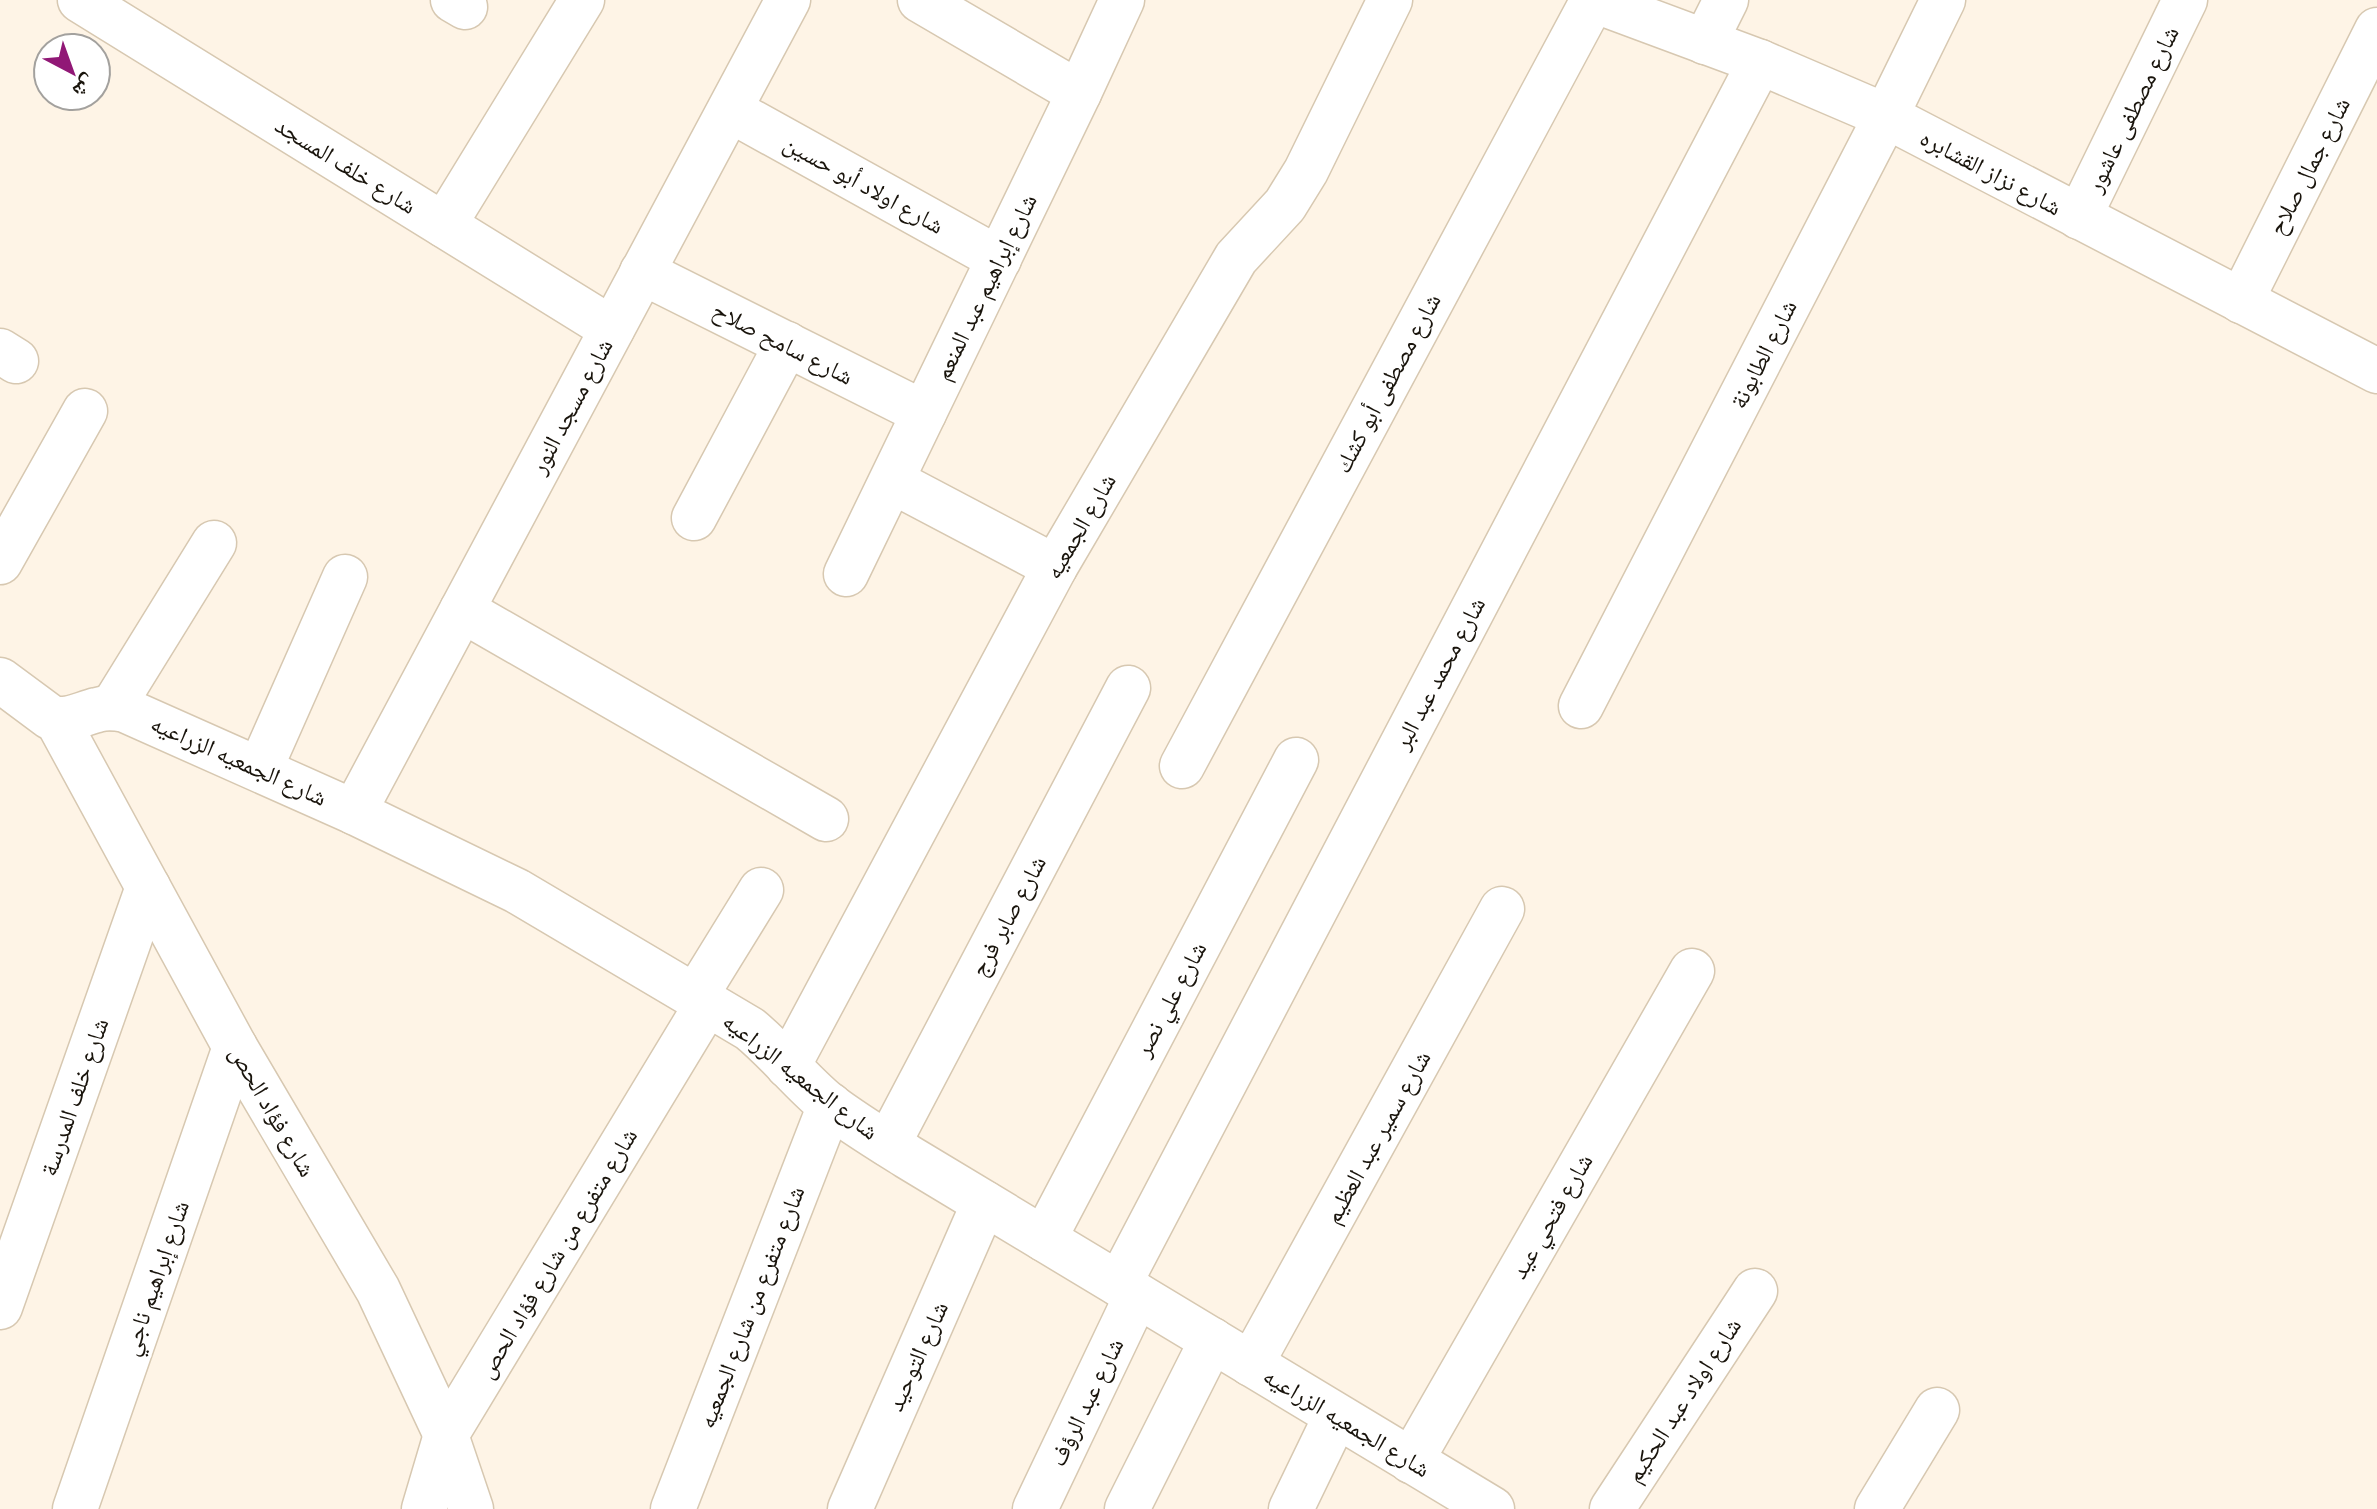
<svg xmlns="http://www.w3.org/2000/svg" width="2377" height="1509" font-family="Cabin,'Noto Naskh Arabic',sans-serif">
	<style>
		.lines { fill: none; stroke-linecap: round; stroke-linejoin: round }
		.minor-casing { stroke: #d7c8b1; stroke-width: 47 }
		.minor { stroke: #fff; stroke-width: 44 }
		.labels { text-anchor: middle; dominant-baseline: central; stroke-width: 6; stroke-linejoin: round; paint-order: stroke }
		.street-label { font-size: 24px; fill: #19140c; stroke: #fff }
	</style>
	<rect width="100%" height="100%" fill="#fef4e6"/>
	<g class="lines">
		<g class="minor-casing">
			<g id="minor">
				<polyline points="80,0 612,329"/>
				<polyline points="453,0 465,7"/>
				<polyline points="920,0 1079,93"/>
				<polyline points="1705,42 1726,0"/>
				<polyline points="730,110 999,259"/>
				<polyline points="2079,217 2185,0"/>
				<polyline points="444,225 582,0"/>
				<polyline points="642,272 924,413"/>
				<polyline points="2241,301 2377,30"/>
				<polyline points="0,351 16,361"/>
				<polyline points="892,481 1055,567"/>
				<polyline points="694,518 787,344"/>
				<polyline points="0,562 85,411"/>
				<polyline points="846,574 1079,93 1122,0"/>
				<polyline points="462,610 826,819"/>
				<path d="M0,680l50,37c18,6 30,-3 47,-7 10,-3 18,-2 28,0l229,102 163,79 233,138c28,23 50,52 78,75 25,19 53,36 80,53l584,352"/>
				<polyline points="1581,706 1886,116 1943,0"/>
				<polyline points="112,708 214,543"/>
				<polyline points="57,720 235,1047 378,1290 446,1435 471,1509"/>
				<polyline points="1182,766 1593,0 1760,62 1886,116 2377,371"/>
				<polyline points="260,769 345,577"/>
				<polyline points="354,812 788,0"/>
				<polyline points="695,997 761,890"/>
				<polyline points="788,1066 1055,567 1236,258 1285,205 1306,171 1390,0"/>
				<polyline points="888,1144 1128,688"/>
				<polyline points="1044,1239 1296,760"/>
				<polyline points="1119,1284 1760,62"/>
				<polyline points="0,1307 148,887"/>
				<polyline points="1251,1364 1502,909"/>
				<polyline points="1411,1461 1692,971"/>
				<polyline points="75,1509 235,1047"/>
				<polyline points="424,1509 446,1435 707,1004"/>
				<polyline points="673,1509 830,1105"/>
				<polyline points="850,1509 984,1203"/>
				<polyline points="1035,1509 1137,1295"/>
				<polyline points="1127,1509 1212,1340"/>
				<polyline points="1291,1509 1336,1416"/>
				<polyline points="1612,1509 1755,1291"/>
				<polyline points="1877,1509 1937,1410"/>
			</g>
		</g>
		<use href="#minor" class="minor"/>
	</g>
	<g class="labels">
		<g class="street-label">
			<text transform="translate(2132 109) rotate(-64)">شارع مصطفى عاشور</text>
			<text transform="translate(346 165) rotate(32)">شارع خلف المسجد</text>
			<text transform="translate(2309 166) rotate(-63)">شارع جمال صلاح</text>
			<text transform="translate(1991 172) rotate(28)">شارع نزاز القشابره</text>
			<text transform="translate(864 184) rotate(29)">شارع اولاد أبو حسين</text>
			<text transform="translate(985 287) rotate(-64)">شارع إبراهيم عبد المنعم</text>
			<text transform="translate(783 343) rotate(27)">شارع سامح صلاح</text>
			<text transform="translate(1763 354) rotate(-63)">شارع الطابونة</text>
			<text transform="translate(1387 383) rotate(-62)">شارع مصطفى أبو كشك</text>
			<text transform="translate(571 406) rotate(-62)">شارع مسجد النور</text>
			<text transform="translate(1080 526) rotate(-60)">شارع الجمعيه</text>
			<text transform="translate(1439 673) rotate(-62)">شارع محمد عبد البر</text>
			<text transform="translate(239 760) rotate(24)">شارع الجمعيه الزراعيه</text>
			<text transform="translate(1008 916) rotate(-62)">شارع صابر فرج</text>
			<text transform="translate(1170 999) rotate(-62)">شارع علي نصر</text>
			<text transform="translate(801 1076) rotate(38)">شارع الجمعيه الزراعيه</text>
			<text transform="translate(74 1097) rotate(-71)">شارع خلف المدرسة</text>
			<text transform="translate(273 1111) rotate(60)">شارع فؤاد الحص</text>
			<text transform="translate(1377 1137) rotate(-61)">شارع سمير عبد العظيم</text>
			<text transform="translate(1551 1216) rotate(-60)">شارع فتحي عيد</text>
			<text transform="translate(557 1253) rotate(-59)">شارع متفرع من شارع فؤاد الحص</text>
			<text transform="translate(155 1278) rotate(-71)">شارع إبراهيم ناجي</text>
			<text transform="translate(751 1307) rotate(-69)">شارع متفرع من شارع الجمعيه</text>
			<text transform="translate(917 1356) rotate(-66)">شارع التوحيد</text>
			<text transform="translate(1683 1400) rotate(-57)">شارع اولاد عبد الحكيم</text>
			<text transform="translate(1086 1402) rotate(-64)">شارع عبد الرؤف</text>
			<text transform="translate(1347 1422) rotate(31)">شارع الجمعيه الزراعيه</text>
		</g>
	</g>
	<g transform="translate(72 72) rotate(139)"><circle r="38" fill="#ffffff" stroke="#a3a19e" stroke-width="2"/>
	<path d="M0-6L14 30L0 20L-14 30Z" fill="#911876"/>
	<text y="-12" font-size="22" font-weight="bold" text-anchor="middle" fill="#19140c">ش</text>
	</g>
</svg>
